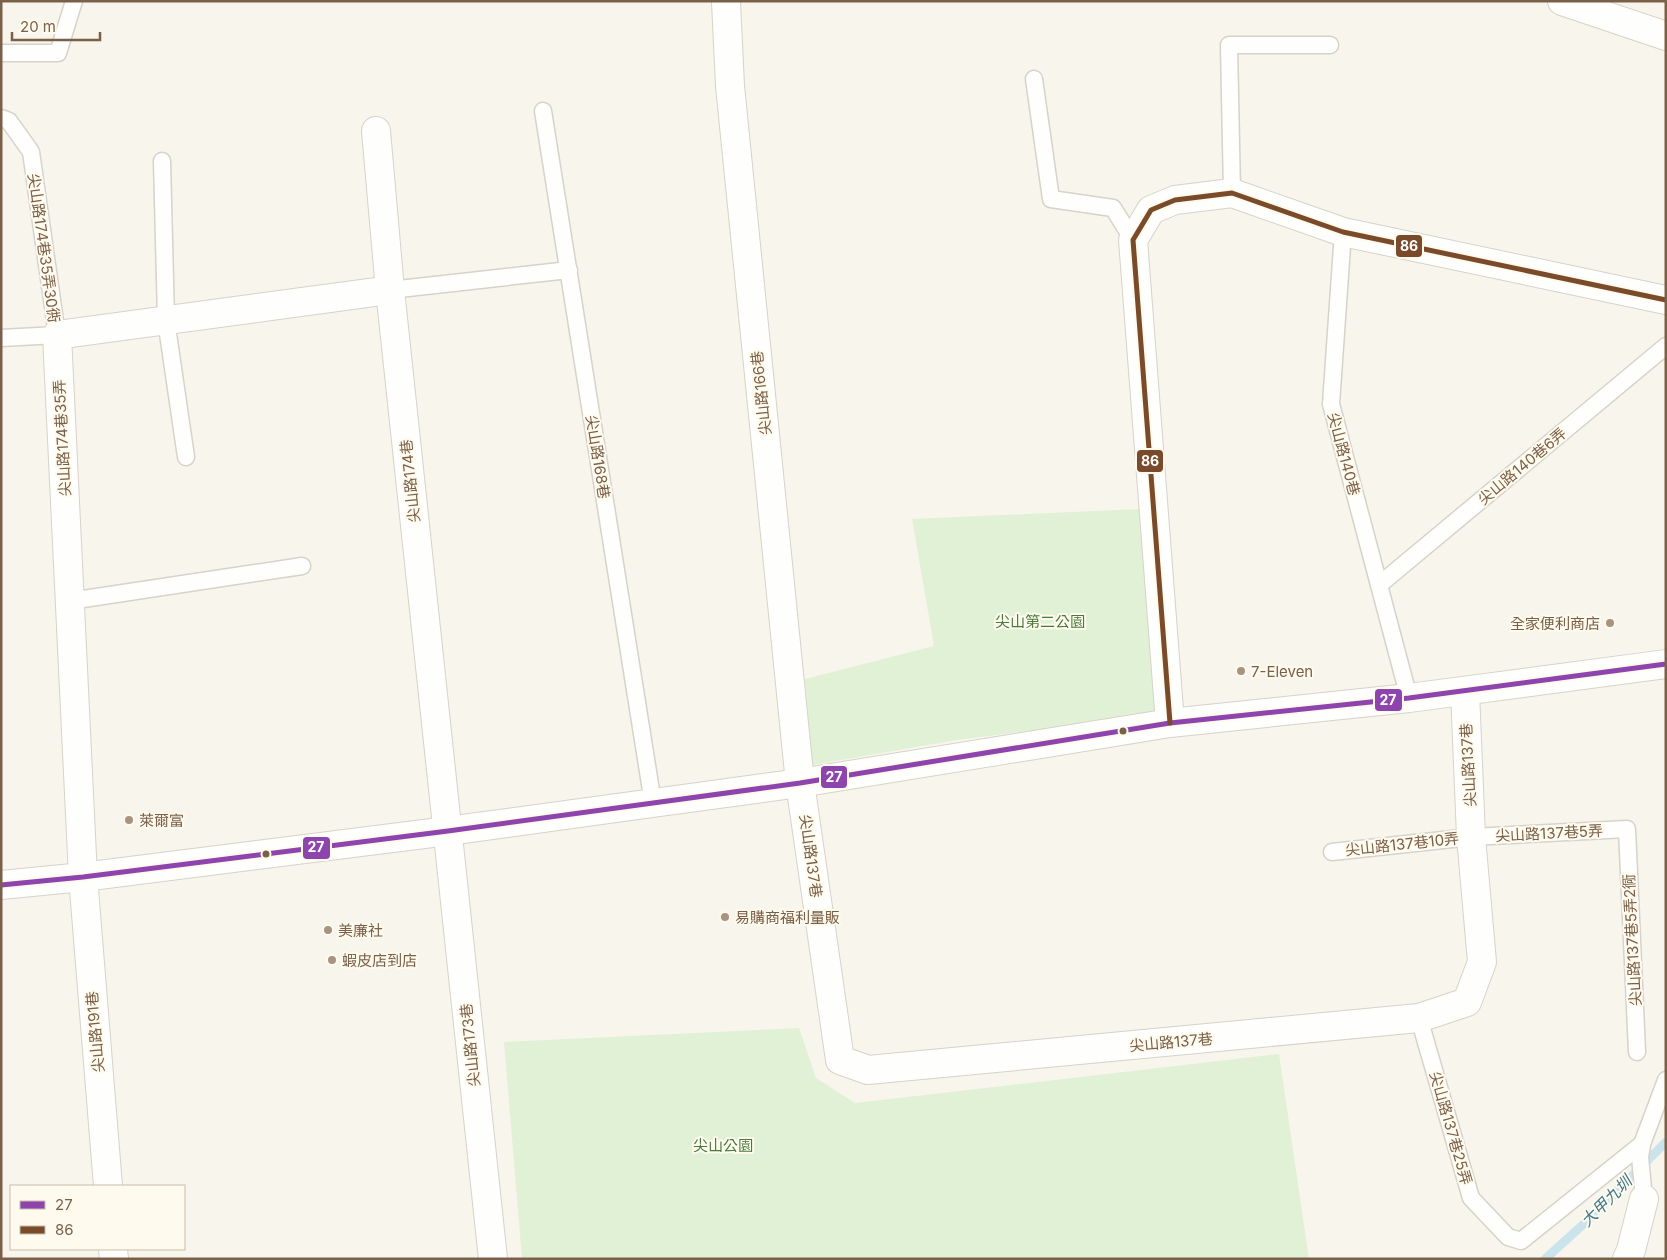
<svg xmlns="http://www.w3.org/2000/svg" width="1667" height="1260" font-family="Inter,'Noto Sans TC',sans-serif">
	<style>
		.green { fill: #e1f1d5 }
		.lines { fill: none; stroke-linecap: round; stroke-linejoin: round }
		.stream { stroke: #cbe4eb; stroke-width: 9 }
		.service-casing { stroke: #d7d2ca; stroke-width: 19 }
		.minor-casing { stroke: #d7d2ca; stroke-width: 30 }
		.tertiary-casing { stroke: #d7d2ca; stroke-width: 30 }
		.secondary-casing { stroke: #d8d2c9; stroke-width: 30 }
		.service { stroke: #fefefc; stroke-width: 16 }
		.minor { stroke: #fefefc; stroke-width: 28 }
		.tertiary { stroke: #fefefc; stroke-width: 28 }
		.secondary { stroke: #fefefc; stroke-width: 28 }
		.bus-1-casing { stroke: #fffaee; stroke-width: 9 }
		.bus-2-casing { stroke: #fffaee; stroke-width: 9 }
		.bus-1 { stroke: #8e44ad; stroke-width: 5 }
		.bus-2 { stroke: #7a4b2a; stroke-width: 5 }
		.poi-dot { fill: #a69481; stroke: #fffaee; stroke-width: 2 }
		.bus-dot { fill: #7a6048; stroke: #fffaee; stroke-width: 2 }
		.labels { text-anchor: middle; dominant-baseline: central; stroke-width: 4; stroke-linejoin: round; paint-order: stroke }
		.street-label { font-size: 15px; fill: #7a6048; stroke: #fffaee }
		.park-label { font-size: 15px; fill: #477a3c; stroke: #fffaee }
		.poi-label { font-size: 15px; fill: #7a6048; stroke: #fffaee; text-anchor: start }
		.water-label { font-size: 16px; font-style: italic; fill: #3f7890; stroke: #fffaee }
		.line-badge { stroke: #fffaee; stroke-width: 2 }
		.badge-label { font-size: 14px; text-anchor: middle; font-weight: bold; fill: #fff }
	</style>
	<rect width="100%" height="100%" fill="#f8f5ec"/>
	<g class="green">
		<polygon points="1140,509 1160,714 957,740 812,765 805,679 934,646 912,519"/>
		<polygon points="799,1028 816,1078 855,1103 1279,1054 1309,1259 522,1259 504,1042"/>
	</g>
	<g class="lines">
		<polyline class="stream" points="1545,1259 1587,1221 1666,1142"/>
		<g class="service-casing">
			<g id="service">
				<polyline points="1,53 58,53 74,1"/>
				<polyline points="1034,79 1051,199 1113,208 1133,240"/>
				<polyline points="543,111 653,803"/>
				<polyline points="1,118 9,121 31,152 57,335 1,338"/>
				<polyline points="162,161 166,320 186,457"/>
				<polyline points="1232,193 1229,45 1330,45"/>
				<polyline points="1343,232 1331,404 1409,698"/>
				<polyline points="390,290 569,270"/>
				<polyline points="1379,585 1666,346"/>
				<polyline points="70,601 302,566"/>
				<polyline points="1332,852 1471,837 1627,829 1637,1052"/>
				<polyline points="1419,1018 1471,1198 1508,1237 1521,1241 1642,1144"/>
				<polyline points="1644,1199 1640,1157 1642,1144 1666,1080"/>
			</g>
		</g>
		<g class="minor-casing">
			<g id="minor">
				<polyline points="726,2 730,86 800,783 840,1060 868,1070 1419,1018 1467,1002 1482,962 1471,837 1465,691"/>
				<polyline points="376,131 390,290 493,1259"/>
				<polyline points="1170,723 1133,240 1151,210 1175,200 1232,193 1343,232 1666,300"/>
				<polyline points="108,1186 83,877 57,335 390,290"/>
				<polyline points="113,1249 114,1259"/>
				<polyline points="1627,1259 1631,1250 1644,1199"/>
			</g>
		</g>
		<g class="tertiary-casing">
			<polyline id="tertiary" points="1,885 83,877 448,831 653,803 800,783 1170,723 1409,698 1666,664"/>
		</g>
		<g class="secondary-casing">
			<polyline id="secondary" points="1562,1 1666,36"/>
		</g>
		<use href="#service" class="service"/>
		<use href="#minor" class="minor"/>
		<use href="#tertiary" class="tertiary"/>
		<use href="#secondary" class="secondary"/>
		<g class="bus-1-casing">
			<polyline id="bus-1" points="1,885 83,877 448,831 653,803 800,783 1170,723 1409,698 1666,664"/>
		</g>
		<g class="bus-2-casing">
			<polyline id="bus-2" points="1170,723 1133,240 1151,210 1175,200 1232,193 1343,232 1666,300"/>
		</g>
		<use href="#bus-1" class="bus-1"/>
		<use href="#bus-2" class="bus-2"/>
	</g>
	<g class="poi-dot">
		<circle cx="1610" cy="623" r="5"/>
		<circle cx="1241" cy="671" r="5"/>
		<circle cx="129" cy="820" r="5"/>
		<circle cx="725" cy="917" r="5"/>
		<circle cx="328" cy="930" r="5"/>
		<circle cx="332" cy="960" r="5"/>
	</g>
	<g class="bus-dot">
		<circle cx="1123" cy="731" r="4.5"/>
		<circle cx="266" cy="854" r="4.5"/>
	</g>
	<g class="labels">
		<g class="street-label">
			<text transform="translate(44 248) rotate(82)">尖山路174巷35弄30衖</text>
			<text transform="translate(761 393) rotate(-96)">尖山路166巷</text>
			<text transform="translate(62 438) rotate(-93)">尖山路174巷35弄</text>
			<text transform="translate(1344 454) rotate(75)">尖山路140巷</text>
			<text transform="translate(598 457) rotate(81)">尖山路168巷</text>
			<text transform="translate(1522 466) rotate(-40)">尖山路140巷6弄</text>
			<text transform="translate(410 481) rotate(-96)">尖山路174巷</text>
			<text transform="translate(1468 765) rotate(-93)">尖山路137巷</text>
			<text transform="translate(1549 833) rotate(-3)">尖山路137巷5弄</text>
			<text transform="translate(1402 844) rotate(-6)">尖山路137巷10弄</text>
			<text transform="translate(811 856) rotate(82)">尖山路137巷</text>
			<text transform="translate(1632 940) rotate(-93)">尖山路137巷5弄2衕</text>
			<text transform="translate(95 1032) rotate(-95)">尖山路191巷</text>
			<text transform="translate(1171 1042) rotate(-5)">尖山路137巷</text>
			<text transform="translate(470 1045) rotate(-96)">尖山路173巷</text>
			<text transform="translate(1451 1128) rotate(74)">尖山路137巷25弄</text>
		</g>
		<g class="park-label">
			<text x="1040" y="621">尖山第二公園</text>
			<text x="723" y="1145">尖山公園</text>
		</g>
		<g class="poi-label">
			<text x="1600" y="623" text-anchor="end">全家便利商店</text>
			<text x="1251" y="671">7-Eleven</text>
			<text x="139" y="820">萊爾富</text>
			<text x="735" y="917">易購商福利量販</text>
			<text x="338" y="930">美廉社</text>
			<text x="342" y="960">蝦皮店到店</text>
		</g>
		<g class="water-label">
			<text transform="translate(1606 1201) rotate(-45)">大甲九圳</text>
		</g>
	</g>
	<g class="line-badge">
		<rect x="1395" y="234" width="28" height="24" rx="5" fill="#7a4b2a"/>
		<rect x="1136" y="449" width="28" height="24" rx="5" fill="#7a4b2a"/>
		<rect x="1374" y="688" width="29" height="24" rx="5" fill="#8e44ad"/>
		<rect x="820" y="765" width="28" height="24" rx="5" fill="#8e44ad"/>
		<rect x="302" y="836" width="29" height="24" rx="5" fill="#8e44ad"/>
	</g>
	<g class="badge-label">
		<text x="1409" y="251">86</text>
		<text x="1150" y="466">86</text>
		<text x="1388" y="705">27</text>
		<text x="834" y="782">27</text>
		<text x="316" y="852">27</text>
	</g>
	<rect width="1667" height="1260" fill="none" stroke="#7a6048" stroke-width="5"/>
	<rect x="10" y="1185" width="175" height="65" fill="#fffaee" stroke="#cabcac"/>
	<rect x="20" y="1201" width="25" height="8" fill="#8e44ad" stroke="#cabcac"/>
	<text x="55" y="1210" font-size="15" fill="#7a6048">27</text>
	<rect x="20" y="1226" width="25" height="8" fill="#7a4b2a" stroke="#cabcac"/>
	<text x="55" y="1235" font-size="15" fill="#7a6048">86</text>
	<path d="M12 32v8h88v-8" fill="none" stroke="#7a6048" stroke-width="2.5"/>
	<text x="20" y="32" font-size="15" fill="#7a6048" stroke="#fffaee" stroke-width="4" paint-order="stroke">20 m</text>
</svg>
